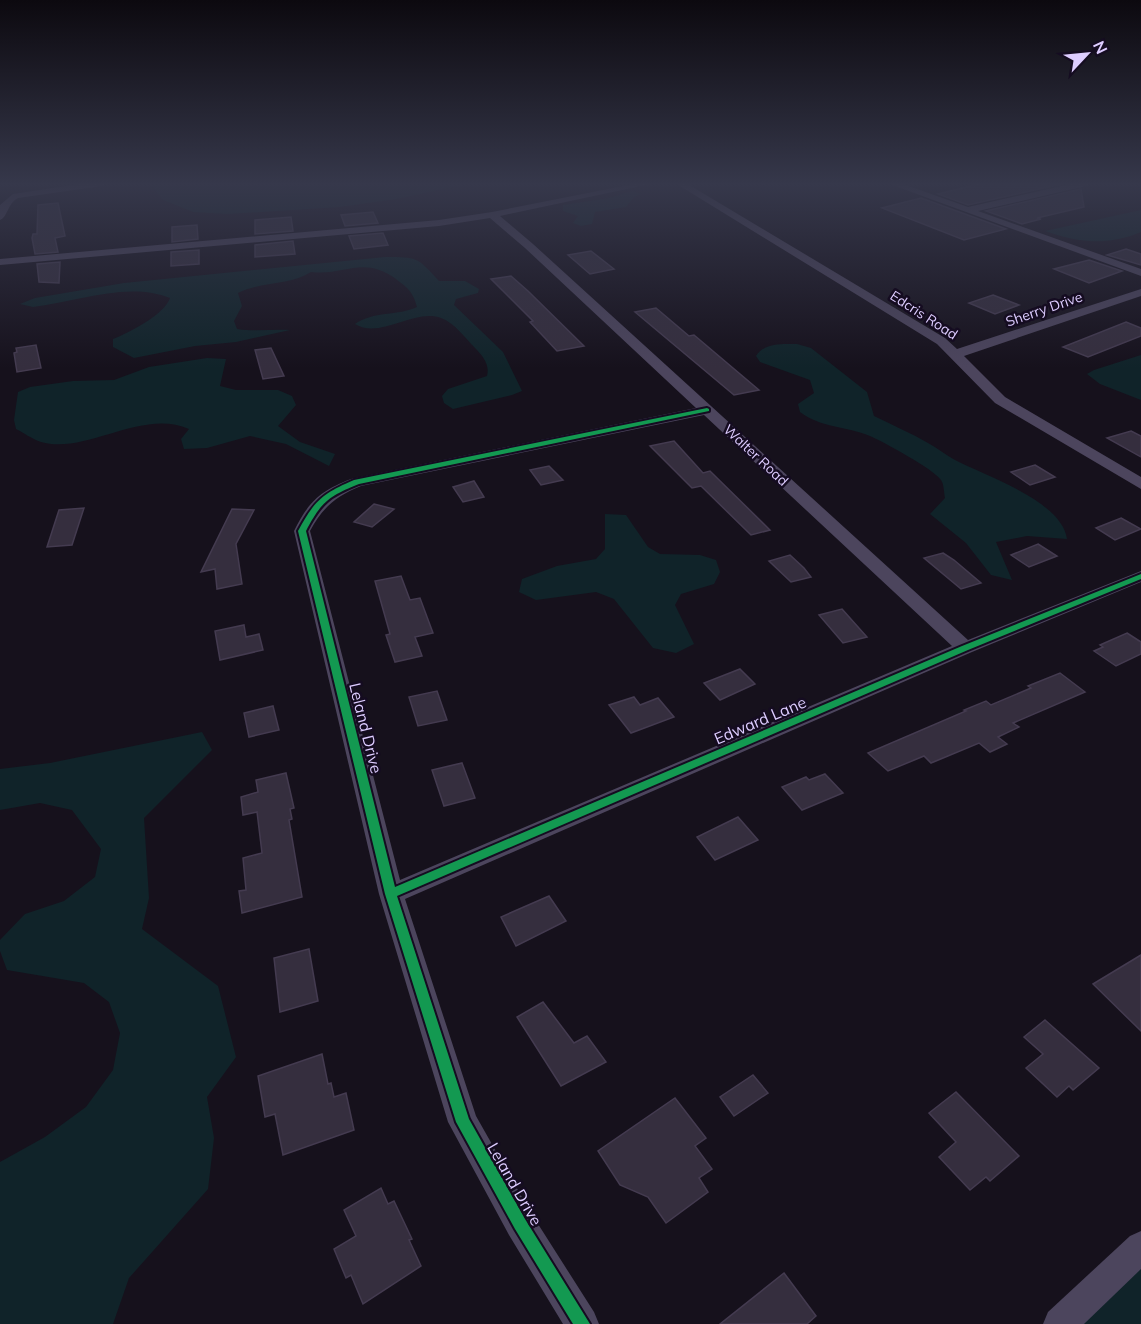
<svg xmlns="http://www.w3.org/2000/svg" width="1141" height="1324" font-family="Mulish,sans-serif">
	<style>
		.green { fill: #102329 }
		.building { fill: #352e3e; stroke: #443b50; stroke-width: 1.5 }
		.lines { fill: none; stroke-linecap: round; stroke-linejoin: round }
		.street { fill: #4c455d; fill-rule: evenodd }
		.cycleway-casing { stroke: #150c21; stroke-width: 4 }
		.cycleway { fill: #139951; fill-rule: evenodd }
		.labels { text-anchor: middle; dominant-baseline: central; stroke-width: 5; stroke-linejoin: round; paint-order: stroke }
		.far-street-label { font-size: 14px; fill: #dcf; stroke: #150c21 }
		.street-label { font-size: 16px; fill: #dcf; stroke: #150c21 }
	</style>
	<rect width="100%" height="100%" fill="#16111c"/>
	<g class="green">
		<polygon points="149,183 471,183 397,199 340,207 228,214 193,212 163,200"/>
		<polygon points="633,191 641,194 634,197 626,207 595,212 592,224 581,226 573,223 578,216 563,211 563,205 609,198"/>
		<path d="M1141,210v22c-33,14 -63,11 -96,-1z"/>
		<path d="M385,257c33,0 32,0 54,24h26l14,8 -1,4 -22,6 -2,6 49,47 19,39 -10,4 -59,14 -9,-6 -2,-7 6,-7 39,-13c3,-11 -4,-20 -12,-28 -10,-10 -20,-25 -34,-30 -27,-10 -61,22 -86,6 18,-13 43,-8 62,-17 -4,-15 -9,-19 -21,-28 -34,-24 -50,-3 -85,-7 -21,14 -50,9 -73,21l4,13 -8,15 3,8c18,3 35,0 53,1l-54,12 -41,4 -61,12 -21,-11v-8c16,-6 52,-25 57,-41 -42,-17 -94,4 -137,9l-13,-3 15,-6 89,-15z"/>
		<path d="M797,344l14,4 56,44 7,24c18,9 37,17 54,27 9,5 18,12 27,17 31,16 107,41 112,79l-40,-3 -31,6 16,38 -21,-5 -25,-32 -36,-29 15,-16c-1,-5 -1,-14 -4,-18 -6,-10 -59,-39 -71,-44 -24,-10 -49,-8 -70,-24l-2,-8 16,-11 -4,-13 -50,-18 -4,-6c9,-14 27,-12 41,-12z"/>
		<polygon points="1141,355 1141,400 1100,384 1087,374 1094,370"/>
		<path d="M207,358l19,1 -6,27 16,4h42l14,6 4,9 -18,21 22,16 35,12 -6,12 -43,-22 -36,-8 -43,12 -23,1 -3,-10 8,-10c-47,-21 -103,26 -148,13 -9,-3 -17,-9 -25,-13l-2,-9 4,-28 12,-5 43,-6 41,-1 35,-13z"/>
		<polygon points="605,514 626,515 648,547 660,554 700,555 716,560 720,572 714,584 681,594 675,605 694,644 676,653 653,648 614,599 596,592 536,600 519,592 522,579 557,566 596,559 605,549"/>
		<polygon points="202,732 212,750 144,818 149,898 142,929 218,986 236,1057 207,1097 214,1138 208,1189 129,1278 113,1324 0,1324 0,1162 45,1137 86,1107 113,1070 120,1033 109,1002 84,983 7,970 0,951 0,940 25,914 64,901 95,877 101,849 72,810 40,803 0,810 0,769 50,763"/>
		<polygon points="1141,1263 1141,1324 1076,1324"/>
	</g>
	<g class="building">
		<polygon points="983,183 1066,183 968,205 938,194"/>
		<polygon points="1081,189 1084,207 1037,218 1041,219 1022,224 986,211"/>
		<polygon points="921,198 1006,229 964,240 882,208"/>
		<polygon points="58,203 65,236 55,238 58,252 35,254 32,238 33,234 37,234 38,205"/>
		<polygon points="373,212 378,223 345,226 341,215"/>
		<polygon points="291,217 293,231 255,234 255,220"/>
		<polygon points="197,225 198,239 172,242 172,227"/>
		<polygon points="383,233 388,245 354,249 349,236"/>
		<polygon points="293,241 295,254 255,257 255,245"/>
		<polygon points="1126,249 1141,254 1141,265 1107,255"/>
		<polygon points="199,250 199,264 171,266 171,252"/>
		<polygon points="591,251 614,269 590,274 568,255"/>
		<polygon points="1089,260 1122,271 1089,283 1054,269"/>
		<polygon points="60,262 59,283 39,282 37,264"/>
		<polygon points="511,276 528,291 584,346 557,351 530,322 533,321 491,279"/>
		<polygon points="993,295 1019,305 995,314 969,303"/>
		<polygon points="656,308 689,336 694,335 759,390 734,395 635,312"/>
		<polygon points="1126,322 1141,328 1141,336 1088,357 1063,347"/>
		<polygon points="36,345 41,368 17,372 14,353 17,352 16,348"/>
		<polygon points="271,348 284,376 263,379 255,350"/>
		<polygon points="1131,431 1141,436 1141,457 1107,438"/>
		<polygon points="674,441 703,473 710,471 770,530 751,535 701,486 692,488 650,446"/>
		<polygon points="1035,465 1055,477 1030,485 1011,472"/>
		<polygon points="549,466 563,480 541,485 530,470"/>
		<polygon points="474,481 484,497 463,502 453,487"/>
		<polygon points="374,504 394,509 372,527 354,522"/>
		<polygon points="84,508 72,545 47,547 59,510"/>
		<polygon points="232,509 254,510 236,544 242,584 217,589 215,569 201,572"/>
		<polygon points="1121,518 1141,529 1115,540 1096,528"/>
		<polygon points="1038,544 1057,556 1029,567 1011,555"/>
		<polygon points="943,553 954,560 981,583 961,589 924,558"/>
		<polygon points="790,555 804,568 811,577 791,582 769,561"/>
		<polygon points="401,576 410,600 420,598 433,633 415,637 422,656 395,662 386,635 390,634 375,581"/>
		<polygon points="842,609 867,637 843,643 819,615"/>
		<polygon points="244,625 246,637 259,634 263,650 220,660 215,631"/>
		<polygon points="1127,633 1141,642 1141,654 1116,666 1094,651 1103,647 1100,645"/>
		<polygon points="740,669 755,684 720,700 704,683"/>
		<polygon points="1060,673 1085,692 1013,723 1019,727 998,737 1007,744 990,752 979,743 931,763 924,756 888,771 868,753 966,711 964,710 986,701 991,705 1031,688 1028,686"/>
		<polygon points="437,691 447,720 418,726 409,697"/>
		<polygon points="634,697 640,705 658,698 674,717 631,733 609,705"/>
		<polygon points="273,706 279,730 249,737 244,713"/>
		<polygon points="462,763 475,798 444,806 432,770"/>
		<polygon points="286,773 294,808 290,809 292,819 289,820 302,897 242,913 239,891 246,890 243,858 262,853 257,812 243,815 241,797 258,792 256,780"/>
		<polygon points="825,774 843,793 802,810 782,787 806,777 809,780"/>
		<polygon points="738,817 758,840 715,860 697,837"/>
		<polygon points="549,896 566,921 516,946 501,917"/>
		<polygon points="309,949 318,1001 280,1012 274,958"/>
		<polygon points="1141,955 1141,1031 1093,984"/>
		<polygon points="543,1002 574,1043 587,1036 606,1062 561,1086 517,1017"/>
		<polygon points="1045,1020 1099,1068 1073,1090 1069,1086 1057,1097 1026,1068 1043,1054 1024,1037"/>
		<polygon points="322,1054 328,1084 331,1083 334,1097 346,1093 354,1130 283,1155 275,1114 265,1117 258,1076"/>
		<polygon points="753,1075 768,1093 734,1116 720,1097"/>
		<polygon points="956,1092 1019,1156 990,1181 986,1177 970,1190 939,1157 956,1142 929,1113"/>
		<polygon points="675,1098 706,1138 695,1146 712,1169 699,1178 708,1192 666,1223 648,1197 620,1185 598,1151"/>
		<polygon points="381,1188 388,1204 394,1201 412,1239 409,1240 421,1266 363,1304 351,1275 346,1278 334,1249 356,1236 344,1210"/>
		<polygon points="784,1273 816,1316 807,1324 720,1324"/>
	</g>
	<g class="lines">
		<g class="street">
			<path d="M86,183h21l-5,3 -84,12c-11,6 -10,19 -18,22v-15l13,-11z"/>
			<path d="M638,183h17l-155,33 33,28 435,396 173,-69v11l-169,70 -567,247 71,217 55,97 63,99 5,12h-36l-54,-89 -61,-113 -69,-228 -85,-363c15,-30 26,-40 57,-52l345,-71 -171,-160 -35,-30 -51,8 -439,39v-6l439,-39 53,-8zM704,415l248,231 -552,234 -90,-349c13,-24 26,-35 51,-45z"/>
			<polygon points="675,183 686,183 945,338 957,349 1141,289 1141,296 964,356 1005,397 1141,477 1141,489 995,403 937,344"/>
			<polygon points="887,183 900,183 968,207 1075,183 1090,183 1086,186 978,211 1141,269 1141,276"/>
			<polygon points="1141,1231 1141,1269 1084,1324 1043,1324 1048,1312 1130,1236"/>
		</g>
		<g class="cycleway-casing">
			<path id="cycleway" d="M707,408l2,1v2l-350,73c-30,12 -38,18 -53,47l89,356 567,-241 179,-72v5l-173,71 -571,246 72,223 56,100 65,105h-17l-58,-95 -59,-107 -71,-228 -87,-363c16,-30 25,-38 56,-51z"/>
		</g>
		<use href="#cycleway" class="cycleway"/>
	</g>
	<linearGradient id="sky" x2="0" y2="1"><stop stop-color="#0c090f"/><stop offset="0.5" stop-color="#36384b"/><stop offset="1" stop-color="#36384b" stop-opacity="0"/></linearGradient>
	<rect width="1141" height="368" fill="url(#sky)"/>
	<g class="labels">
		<g class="far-street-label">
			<text transform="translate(1044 309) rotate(-19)">Sherry Drive</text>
			<text transform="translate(924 315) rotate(33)">Edcris Road</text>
			<text transform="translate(756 455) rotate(43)">Walter Road</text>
		</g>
		<g class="street-label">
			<text transform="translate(760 720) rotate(-23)">Edward Lane</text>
			<text transform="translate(366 728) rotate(76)">Leland Drive</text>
			<text transform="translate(515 1184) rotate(60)">Leland Drive</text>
		</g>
	</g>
	<g transform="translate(1087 54) rotate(64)" stroke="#150c21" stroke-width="4.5" paint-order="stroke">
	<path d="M0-4.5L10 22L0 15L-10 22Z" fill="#ddccff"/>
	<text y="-9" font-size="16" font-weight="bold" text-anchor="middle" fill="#ddccff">N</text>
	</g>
</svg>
